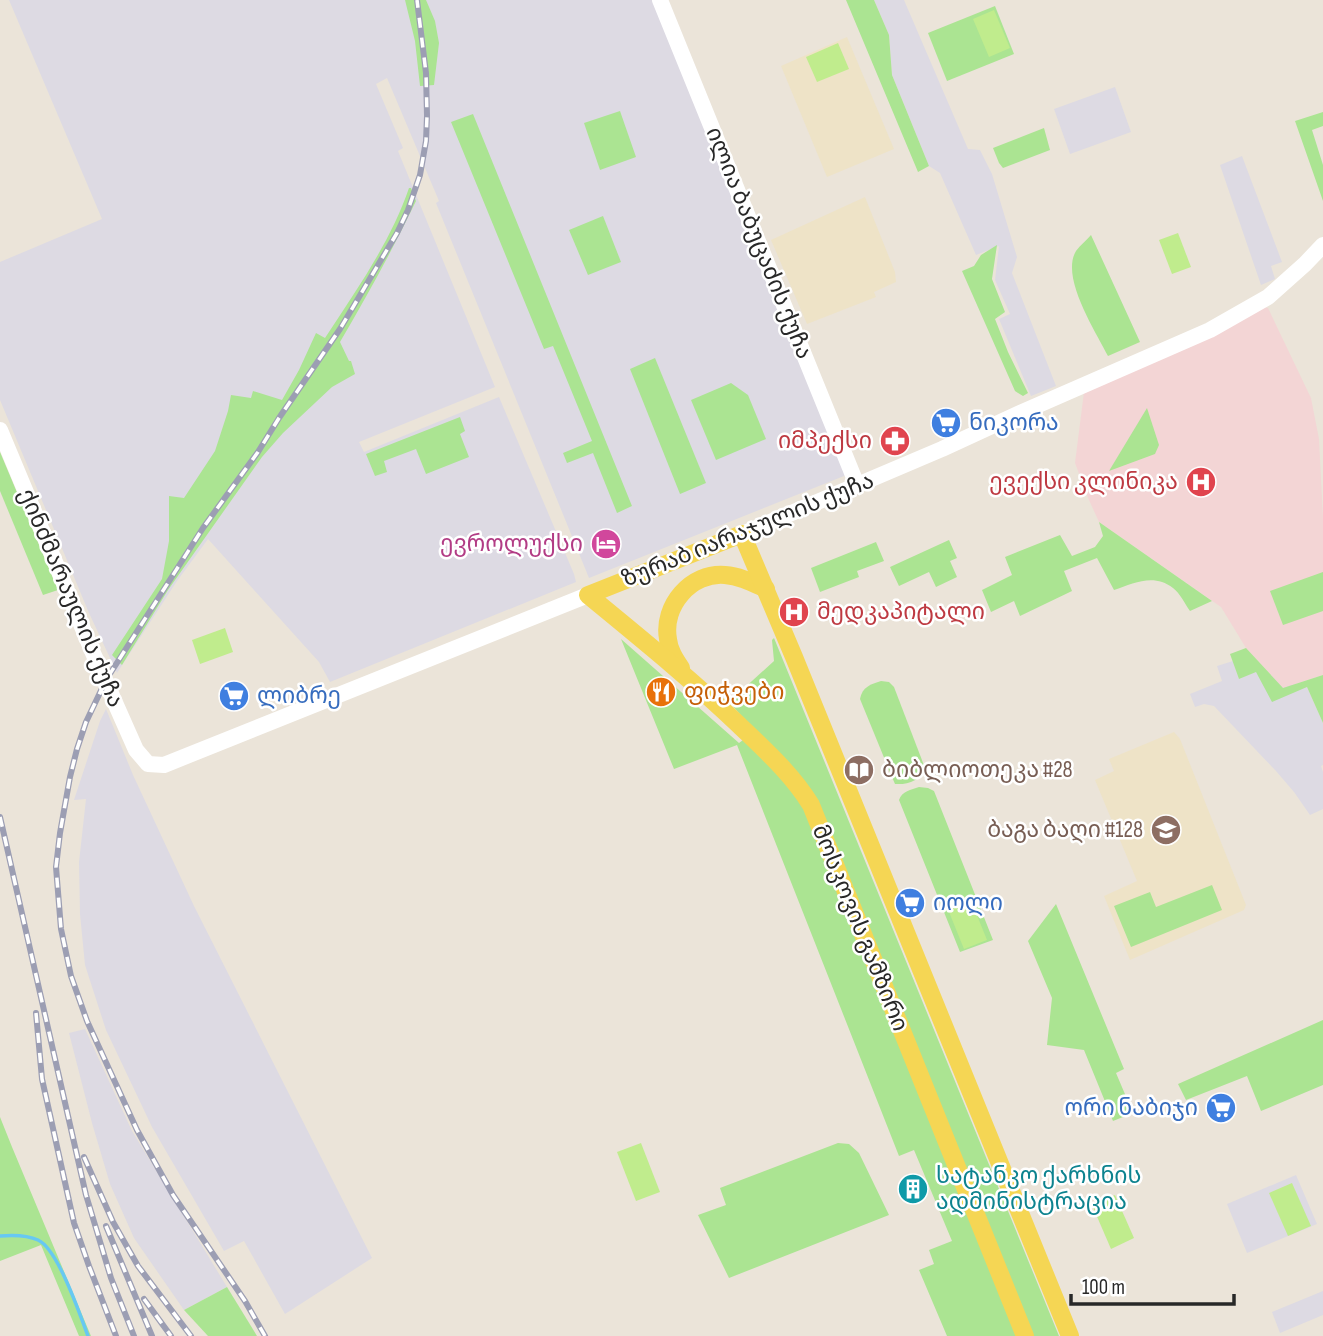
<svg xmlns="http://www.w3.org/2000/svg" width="1323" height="1336" font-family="'Sofia Sans Condensed','Noto Sans Georgian',sans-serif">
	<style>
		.industrial { fill: #dddae3 }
		.education { fill: #eee3c7 }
		.medical { fill: #f3d5d5 }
		.green { fill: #abe492 }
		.pitch { fill: #c0ec8d }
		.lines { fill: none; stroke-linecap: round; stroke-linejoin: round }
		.stream { stroke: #67c8f2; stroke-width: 3.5 }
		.secondary { stroke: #fff; stroke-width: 16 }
		.primary { stroke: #f5d654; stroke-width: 18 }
		.rail-casing { stroke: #9c9eb3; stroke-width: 6 }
		.rail { stroke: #fff; stroke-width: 3.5; stroke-dasharray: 10; stroke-linecap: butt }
		.labels { text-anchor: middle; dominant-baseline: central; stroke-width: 5; stroke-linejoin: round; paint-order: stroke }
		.street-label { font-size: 23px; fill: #282828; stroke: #fff }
		.shop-label { font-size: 23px; fill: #366cbe; stroke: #fff; text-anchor: start }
		.health-label { font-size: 23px; fill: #be3a42; stroke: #fff; text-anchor: end }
		.hotel-label { font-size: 23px; fill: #b23c85; stroke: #fff; text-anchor: end }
		.food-label { font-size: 23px; fill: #c56008; stroke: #fff; text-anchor: start }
		.education-label { font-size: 23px; fill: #785e54; stroke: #fff; text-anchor: start }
		.culture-label { font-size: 23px; fill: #0d838f; stroke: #fff; text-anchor: start }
	</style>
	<rect width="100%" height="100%" fill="#ebe4d9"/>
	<g class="industrial">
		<polygon points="9,0 652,0 849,474 589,578 436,203 439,201 387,78 376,84 403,148 398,151 495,387 359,442 364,452 499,397 574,574 576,582 330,682 319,662 208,539 177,581 117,673 89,613 0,400 0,262 102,219"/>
		<polygon points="874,0 904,0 968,149 980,150 992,174 1017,257 1012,273 1056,386 1031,396 999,319 1010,314 995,280 999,246 976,255 940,173 929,166 892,75 889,35"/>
		<polygon points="1115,87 1131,132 1070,154 1054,109"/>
		<polygon points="1242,156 1282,262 1271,266 1275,279 1261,285 1220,165"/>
		<polygon points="1233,661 1239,679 1256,671 1307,687 1323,723 1323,765 1321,766 1323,772 1323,809 1310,815 1294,792 1276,771 1214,706 1204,704 1195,707 1190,694 1222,681 1217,666"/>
		<polygon points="106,709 133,775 194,906 372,1258 285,1314 244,1241 224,1251 152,1127 106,1030 85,965 80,914 79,862 86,799 74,800 100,721"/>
		<polygon points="85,1029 132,1131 227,1287 184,1310 134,1238 110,1184 92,1123 69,1033"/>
		<polygon points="1296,1175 1317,1224 1247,1253 1227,1204"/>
		<polygon points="1323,1291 1323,1315 1280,1333 1272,1312"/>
	</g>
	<g class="education">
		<polygon points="847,37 894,149 827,177 781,66"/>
		<polygon points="865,197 895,272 896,282 874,292 876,297 807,324 771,240"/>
		<polygon points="1174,732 1180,739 1246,905 1244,910 1130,960 1104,896 1137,881 1095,780 1114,771 1109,759"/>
	</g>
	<polygon class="medical" points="1264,307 1268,308 1311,398 1319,439 1323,519 1323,675 1283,688 1246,648 1221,607 1099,522 1089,500 1075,463 1084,392"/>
	<g class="green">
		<polygon points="405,0 426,0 435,21 439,43 434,85 420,86 415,41"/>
		<polygon points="846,0 874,0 889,35 892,75 929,166 918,172"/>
		<polygon points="995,6 1014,54 947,81 928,33"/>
		<polygon points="620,111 636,157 600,170 584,123"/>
		<polygon points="1323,112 1323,126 1312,130 1323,165 1323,201 1295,121"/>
		<polygon points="473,114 632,506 617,513 593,453 567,463 563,453 592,441 553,346 544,349 451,122"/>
		<polygon points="1044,128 1050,150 1003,168 999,163 993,148"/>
		<path d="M409,188h2l5,13c-23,48 -49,95 -76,141l9,19h2l4,13 -23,13 -49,46 -21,24 -94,133 -46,75 -10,-10 50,-76 7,-38v-45l15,2 31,-47 13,-40 3,-16 20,3 2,-7 29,9 17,-30 17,-37 9,5c32,-49 65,-95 84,-150z"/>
		<polygon points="603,216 621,262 588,275 569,230"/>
		<path d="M1091,235l49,107 -32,14c-12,-24 -48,-79 -32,-105 4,-6 11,-11 15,-16z"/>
		<polygon points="997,245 992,279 1005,312 995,319 1008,352 1028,393 1023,396 1015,391 962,271 974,266 981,255"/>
		<polygon points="655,358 706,483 680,494 630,369"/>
		<polygon points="731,383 748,395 766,439 716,460 691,400"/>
		<polygon points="1147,408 1159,445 1155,454 1109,471"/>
		<polygon points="460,417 465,431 460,434 469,457 426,474 416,449 384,461 387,472 375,476 366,454"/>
		<polygon points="0,452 58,590 43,595 0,491"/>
		<path d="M1099,522l113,79 -22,10c-5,-7 -10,-18 -17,-23 -19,-15 -39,-5 -59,2l-17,-32 -33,13 8,20 -52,25 -6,-15 -23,11 -9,-22 30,-15 -7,-18 55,-22 12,21 23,-9 8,-11z"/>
		<polygon points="949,540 957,558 950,561 957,577 936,587 929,572 899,586 890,567"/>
		<polygon points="876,542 884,561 857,571 859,577 820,592 811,568"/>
		<polygon points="1323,572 1323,611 1283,625 1270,591"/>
		<polygon points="774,638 1059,1336 1032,1336 802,783 729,702 774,661 772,640"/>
		<polygon points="621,639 739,743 743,740 791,788 802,802 1020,1336 947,1336 919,1270 934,1264 929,1250 952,1241 914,1150 899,1156 737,745 674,769"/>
		<polygon points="1246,648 1283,688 1323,675 1323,723 1307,687 1272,702 1256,672 1239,679 1230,654"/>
		<path d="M881,681l8,1 5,5 31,81c-4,12 -17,17 -30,16l-3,-7 -32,-78c2,-12 11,-15 21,-18z"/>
		<path d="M919,787l9,1 6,3 59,149 -33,12 -61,-152c3,-9 12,-10 20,-13z"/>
		<polygon points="1212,885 1222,910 1131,947 1114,906 1150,892 1156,907"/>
		<polygon points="1056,904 1124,1069 1116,1073 1133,1113 1113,1121 1084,1050 1047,1045 1052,998 1028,941"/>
		<polygon points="1323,1020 1323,1085 1261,1111 1247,1076 1186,1100 1178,1084"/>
		<polygon points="0,1117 12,1147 91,1336 79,1336 41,1245 0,1261"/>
		<polygon points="838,1143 849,1144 859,1153 889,1215 729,1278 698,1215 726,1205 720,1188"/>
		<polygon points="227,1287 257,1336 208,1336 184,1310"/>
	</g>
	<g class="pitch">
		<polygon points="994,10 1010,48 989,57 973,19"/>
		<polygon points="838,43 849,69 817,82 806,57"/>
		<polygon points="1178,233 1191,267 1172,274 1159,240"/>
		<polygon points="225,628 233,652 200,664 192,640"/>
		<polygon points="970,898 987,940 964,949 947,907"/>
		<polygon points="641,1143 660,1192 636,1201 617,1152"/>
		<polygon points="1292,1183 1311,1226 1288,1236 1269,1193"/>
		<polygon points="1115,1195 1134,1238 1111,1249 1092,1205"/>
	</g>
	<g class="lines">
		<path class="stream" d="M0,1236c12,-1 27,-1 38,4 20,9 42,75 50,96"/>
		<g class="secondary">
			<polyline points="660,0 857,485"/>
			<polyline points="0,430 93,653 136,750 148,764 164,765 588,595"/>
			<polyline points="742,534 942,449 1020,413 1210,330 1268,297 1305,264 1323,245"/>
		</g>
		<g class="primary">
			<path d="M681,668c-6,-9 -12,-18 -13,-29 -6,-33 23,-67 57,-64 15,1 28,8 41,14"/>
			<path d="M1025,1336l-214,-531c-19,-31 -46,-55 -72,-80 -48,-46 -100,-88 -151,-130l154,-61 52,123 276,679"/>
		</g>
		<g class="rail-casing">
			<g id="rail">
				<polyline points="0,817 86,1195 111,1278 134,1336"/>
				<polyline points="36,1013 42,1079 74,1223 89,1266 116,1336"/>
				<polyline points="84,1157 113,1222 138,1266 191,1336"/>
				<polyline points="106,1226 152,1336"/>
				<polyline points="144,1299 171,1336"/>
				<polyline points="265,1336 245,1301 173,1195 137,1130 87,1021 71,976 61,929 56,867 60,833 70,777 77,749 86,722 106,680 203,528 258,452 279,418 340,329 397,233 408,210 420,175 426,141 427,116 426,73 417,0"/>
			</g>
		</g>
		<use href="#rail" class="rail"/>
	</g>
	<defs>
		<g id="supermarket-disc" transform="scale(1.575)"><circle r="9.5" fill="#3f7fe0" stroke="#fff"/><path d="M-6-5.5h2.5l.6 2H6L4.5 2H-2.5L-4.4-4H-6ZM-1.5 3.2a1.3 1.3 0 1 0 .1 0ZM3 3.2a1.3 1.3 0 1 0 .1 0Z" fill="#fff"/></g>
		<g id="pharmacy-disc" transform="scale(1.575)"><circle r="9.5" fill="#e0444e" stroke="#fff"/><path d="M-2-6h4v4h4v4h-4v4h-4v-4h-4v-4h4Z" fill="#fff"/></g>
		<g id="hospital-disc" transform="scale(1.575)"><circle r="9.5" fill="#e0444e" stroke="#fff"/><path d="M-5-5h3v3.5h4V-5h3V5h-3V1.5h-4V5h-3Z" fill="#fff"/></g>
		<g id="hotel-disc" transform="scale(1.575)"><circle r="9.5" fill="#d1479c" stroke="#fff"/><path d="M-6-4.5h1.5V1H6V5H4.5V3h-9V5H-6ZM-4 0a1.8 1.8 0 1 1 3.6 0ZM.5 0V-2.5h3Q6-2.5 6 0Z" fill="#fff"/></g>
		<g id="restaurant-disc" transform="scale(1.575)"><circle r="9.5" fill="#e8710a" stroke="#fff"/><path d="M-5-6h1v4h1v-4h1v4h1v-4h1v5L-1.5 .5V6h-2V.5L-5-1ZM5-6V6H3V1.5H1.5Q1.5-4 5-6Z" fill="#fff"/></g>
		<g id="library-disc" transform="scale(1.575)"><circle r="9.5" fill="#8d6e63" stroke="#fff"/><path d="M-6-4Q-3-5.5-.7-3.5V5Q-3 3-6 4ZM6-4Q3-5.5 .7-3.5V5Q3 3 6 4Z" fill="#fff"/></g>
		<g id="school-disc" transform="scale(1.575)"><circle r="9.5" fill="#8d6e63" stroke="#fff"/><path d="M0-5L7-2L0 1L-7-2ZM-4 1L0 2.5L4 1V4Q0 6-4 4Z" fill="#fff"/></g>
		<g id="building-disc" transform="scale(1.575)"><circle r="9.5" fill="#0f9aa8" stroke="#fff"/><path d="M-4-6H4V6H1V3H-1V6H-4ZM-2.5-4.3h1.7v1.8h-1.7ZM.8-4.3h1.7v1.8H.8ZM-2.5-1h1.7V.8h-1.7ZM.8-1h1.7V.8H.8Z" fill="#fff"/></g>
	</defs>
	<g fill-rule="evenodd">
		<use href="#supermarket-disc" x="946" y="423"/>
		<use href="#pharmacy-disc" x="895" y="441"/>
		<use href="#hospital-disc" x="1201" y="482"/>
		<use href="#hotel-disc" x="606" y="544"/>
		<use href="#hospital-disc" x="794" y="612"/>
		<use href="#restaurant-disc" x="661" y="692"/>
		<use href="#supermarket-disc" x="234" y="696"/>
		<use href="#library-disc" x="859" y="770"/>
		<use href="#school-disc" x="1166" y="830"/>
		<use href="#supermarket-disc" x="910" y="903"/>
		<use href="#supermarket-disc" x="1221" y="1108"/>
		<use href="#building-disc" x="913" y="1189"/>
	</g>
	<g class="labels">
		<g class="street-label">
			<text transform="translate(759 243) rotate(68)">ილია ბაბუცაძის ქუჩა</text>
			<text transform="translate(748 530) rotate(-22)">ზურაბ იარაჯულის ქუჩა</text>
			<text transform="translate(71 598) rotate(67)">ქინძმარაულის ქუჩა</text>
			<text transform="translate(860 928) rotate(68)">მოსკოვის გამზირი</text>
		</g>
		<g class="shop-label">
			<text x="969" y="423">ნიკორა</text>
			<text x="257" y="696">ლიბრე</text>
			<text x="933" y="903">იოლი</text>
			<text x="1198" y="1108" text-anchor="end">ორი ნაბიჯი</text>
		</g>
		<g class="health-label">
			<text x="872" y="441">იმპექსი</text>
			<text x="1178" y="482">ევექსი კლინიკა</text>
			<text x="817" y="612" text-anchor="start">მედკაპიტალი</text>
		</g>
		<g class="hotel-label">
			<text x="583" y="544">ევროლუქსი</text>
		</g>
		<g class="food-label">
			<text x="684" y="692">ფიჭვები</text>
		</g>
		<g class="education-label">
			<text x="882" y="770">ბიბლიოთეკა #28</text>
			<text x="1143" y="830" text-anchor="end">ბაგა ბაღი #128</text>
		</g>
		<g class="culture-label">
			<text x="936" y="1176">სატანკო ქარხნის<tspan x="936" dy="26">ადმინისტრაცია</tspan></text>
		</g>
	</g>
	<path d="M1071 1294v10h163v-10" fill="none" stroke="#282828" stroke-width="3.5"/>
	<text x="1082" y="1294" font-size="21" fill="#282828" stroke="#ffffff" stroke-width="5" paint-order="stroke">100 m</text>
</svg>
